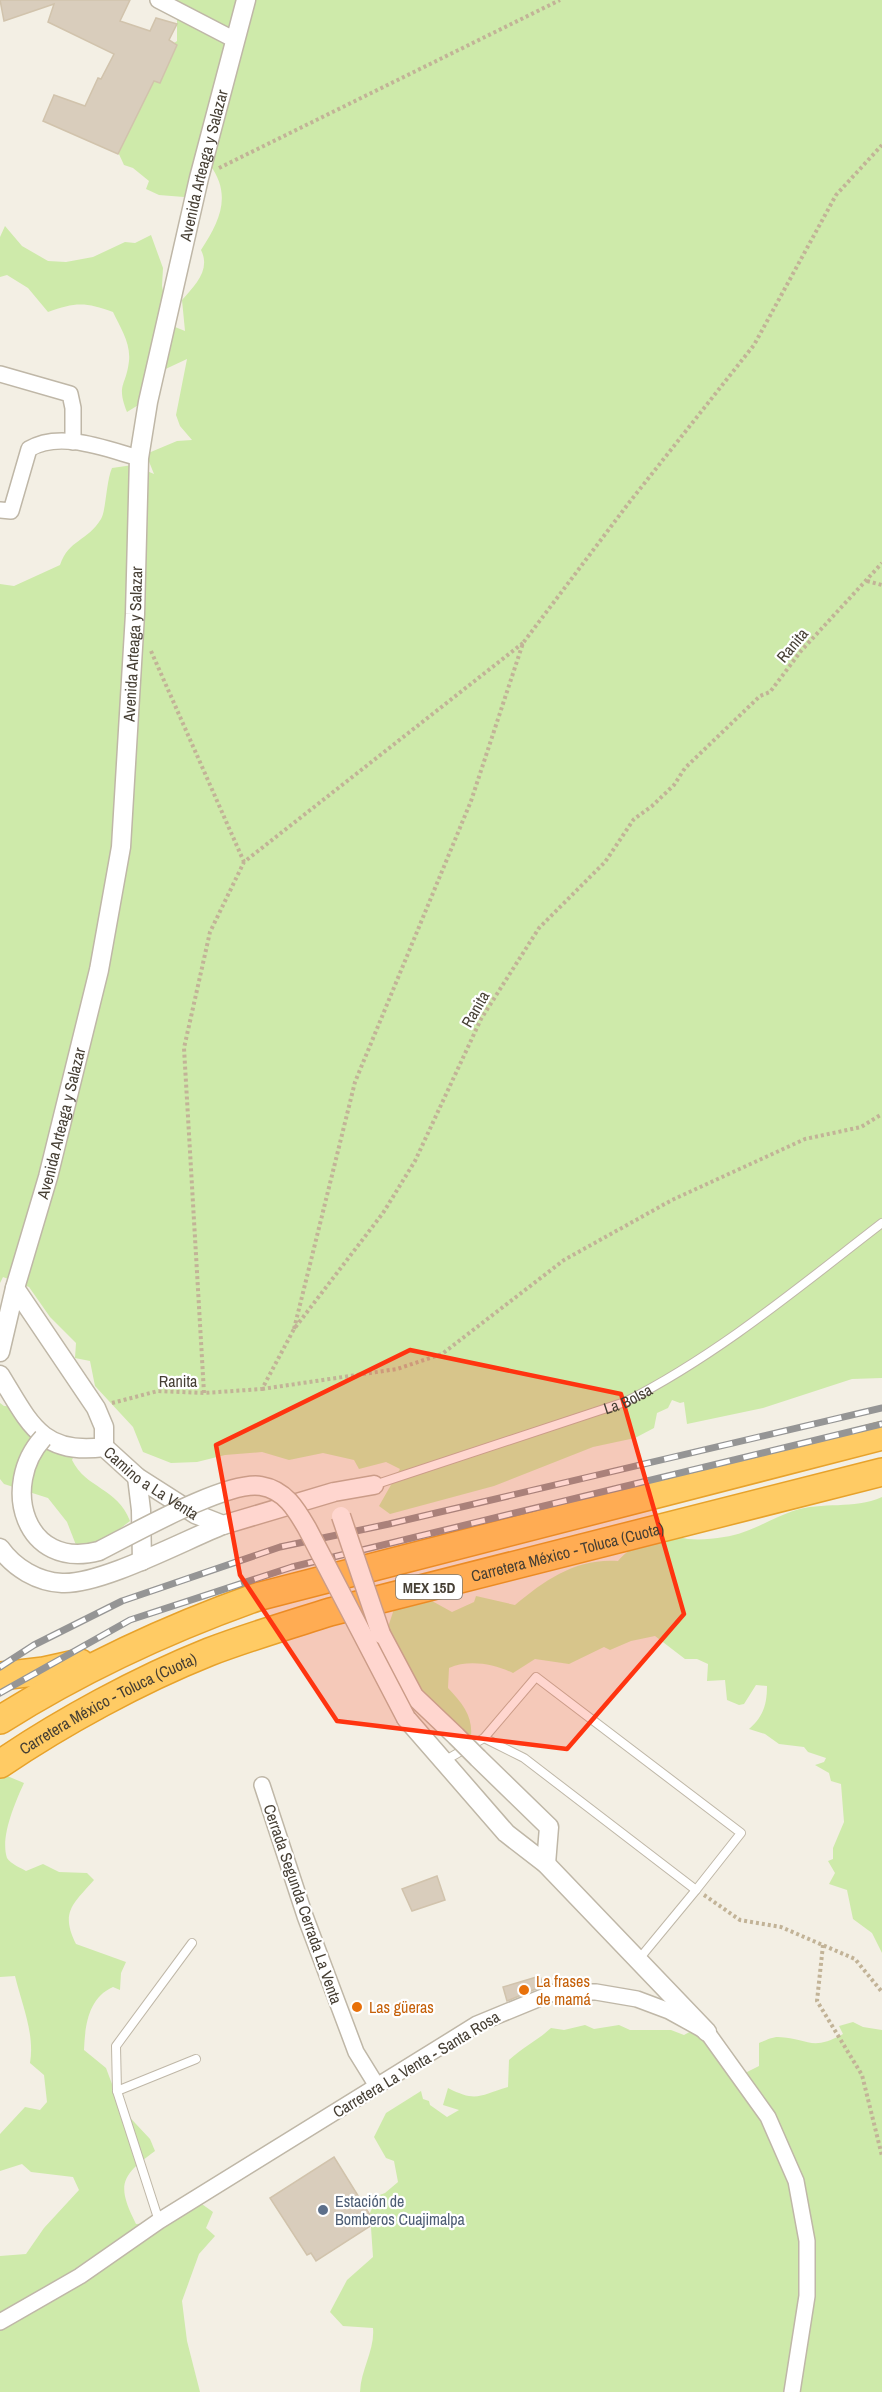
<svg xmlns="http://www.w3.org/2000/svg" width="882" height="2392" font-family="'Archivo Narrow',sans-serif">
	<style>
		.green { fill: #ceeaaa }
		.building { fill: #d9cdbc; stroke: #d1c3ac; stroke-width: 1.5 }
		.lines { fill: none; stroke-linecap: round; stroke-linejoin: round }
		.service-casing { stroke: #bfb7a7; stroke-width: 10 }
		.minor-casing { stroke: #bfb7a7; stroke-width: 18 }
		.tertiary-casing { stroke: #bfb7a7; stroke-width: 21 }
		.motorway-casing { stroke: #e7a22b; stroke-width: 30 }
		.path { stroke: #c2b397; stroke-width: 4; stroke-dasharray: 3 3; stroke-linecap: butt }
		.service { stroke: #fff; stroke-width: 8 }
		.minor { stroke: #fff; stroke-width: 15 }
		.tertiary { stroke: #fff; stroke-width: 18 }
		.motorway { stroke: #ffcb64; stroke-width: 27 }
		.rail-casing { stroke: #959595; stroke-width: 7 }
		.rail { stroke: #fff; stroke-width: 4.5; stroke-dasharray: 14; stroke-linecap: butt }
		.tertiary-bridge-casing { stroke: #bfb7a7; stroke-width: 21; stroke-linecap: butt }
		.tertiary-bridge { stroke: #fff; stroke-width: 18 }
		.marked { fill: #ff3410; fill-opacity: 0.2; stroke: #ff3410; stroke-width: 4.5; stroke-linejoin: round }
		.food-dot { fill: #e8710a; stroke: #fff; stroke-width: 2 }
		.service-dot { fill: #5c6f8a; stroke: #fff; stroke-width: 2 }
		.labels { text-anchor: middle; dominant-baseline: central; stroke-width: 4.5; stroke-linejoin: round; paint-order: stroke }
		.shield { fill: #fff; stroke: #7e7971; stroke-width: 1.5 }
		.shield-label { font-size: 15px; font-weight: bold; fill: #463f34 }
		.street-label { font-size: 16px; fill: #463f34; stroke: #fff }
		.food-label { font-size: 16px; fill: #c56008; stroke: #fff; text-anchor: start }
		.service-label { font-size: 16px; fill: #4e5e75; stroke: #fff; text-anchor: start }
	</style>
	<rect width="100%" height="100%" fill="#f3efe4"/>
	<g class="green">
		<path d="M177,0h705v1378l-30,1 -89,29 -76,16 -3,-22 -4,1 -8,-3 -4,8 -11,5 -3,15 -19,10 -42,9 -99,39 -104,28 -11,-8 21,-37 -14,-7 -27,7 -5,-9 -31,-7 -34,7 -27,-8 -37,3 -28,7 -26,1 -28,-11 -10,-25 -38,-41 -5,-25 -15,-3 1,-15 -26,-26 -21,-30 -26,-10 -3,6v-699l14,2 46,-21c9,-26 27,-23 41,-46 5,-8 5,-37 11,-51l21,-3 21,9 -8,-20 31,-13 15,-1 -12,-14 -4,-11 11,-56 -30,14 -1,21 -29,18c-11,-28 -1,-25 2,-51 2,-18 -9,-34 -16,-49 -27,-10 -38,-10 -65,0l-20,-24 -21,-13 -7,2v-40l5,-11 17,20 26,15 18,1 27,-5 32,-15 10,1 16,-8 12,33 -1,18 5,25 8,16 10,4 -3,-31c13,-15 29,-30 19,-50 19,-29 31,-55 9,-85l-26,32 -25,-2 -13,-6 3,-8 -16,-13 -9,-3 -12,-26 29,-73 36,-25z"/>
		<path d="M0,1403l4,3 23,1 34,48 16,-6 -5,11c14,29 45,27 58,61l-17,13 -3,9 -34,2 -9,-23 -19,-24 -44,-14 -4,-5z"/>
		<path d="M882,1497v456l-10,-20 -19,-14 -6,-29 -18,-6 6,-11 -7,-12 5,-2v-11l11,-26 -3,-38 -10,-3 -2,-8 -14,-8 9,-3 2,-4 -18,-6 -4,-5 -25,-3 -14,-10 -16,-5c14,-12 18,-24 18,-43l-11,-1 -12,19 -5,1 -12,-5 -2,-20 -18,1 1,-17 -11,-5h-12l-30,-23 -24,5 -21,9 -6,-3 -35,17 -34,-5 -22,14c-19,-9 -44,-14 -64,-5l-1,20c18,19 28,33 21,59l-37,-39 -48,-69 11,-33 37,-5 20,11 22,-10 2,-6 39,9c31,-26 62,-47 103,-44 10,-12 30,-24 47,-26 7,-1 16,3 23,4 12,1 24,0 36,-2 24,-3 46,-18 69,-26 30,-10 60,-1 89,-14z"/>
		<path d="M0,1773l24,10c-9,20 -24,54 -17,75 4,6 14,10 19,13l17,-7 16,8 28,1 7,7c-21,24 -34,32 -18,64l50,18 -5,11 -1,17 -7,-3c-25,11 -28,39 -29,63l22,18 15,40 29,31 5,12c-34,25 -39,33 -19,73l32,-2 31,-20 14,10 -7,16 9,8 -16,18 -17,47 5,40 13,51h-200v-136l26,-2 18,-26 35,-38 -6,-13 -42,-5 -9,-8 -22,7v-37l25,-27 15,3 7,-8 -3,-27 -14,-12c5,-29 -8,-58 -15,-87l-15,1z"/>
		<path d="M853,2022l10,5 19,3v362h-522c1,-23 15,-42 13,-64l-30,-2 -13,-14 17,-32 26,-23 -3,-44 7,-17 8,-3 13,-11 -4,-21 -8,-3 -12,-21 12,-24 35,-22 2,8 6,2 1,4 17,12 12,-7 -16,-5 5,-17c29,15 32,7 60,-1l1,-27c14,-13 28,-19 42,-32l13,2 21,-5 9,4 25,-4 11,5h41l13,5 11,-6 50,44 14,-7v-23c5,-2 13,-6 19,-6 30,1 33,15 65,-3l-4,-8z"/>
	</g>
	<g class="building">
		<polygon points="0,0 130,0 120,21 150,31 156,18 177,24 169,40 177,45 160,83 154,81 118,154 43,121 54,95 85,106 98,78 101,79 114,54 48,22 54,4 4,21"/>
		<polygon points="437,1876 445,1900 412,1911 402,1889"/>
		<polygon points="540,1976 543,1986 507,2001 503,1987"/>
		<polygon points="334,2157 375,2223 316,2261 311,2253 307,2255 270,2198"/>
	</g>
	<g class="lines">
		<g class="service-casing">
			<g id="service">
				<path id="s1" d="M374,1485l251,-83c93,-47 174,-115 257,-179"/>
				<polyline points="444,1761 484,1738 536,1677 741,1833 696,1890 524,1758 484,1738"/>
				<polyline points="639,1959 696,1890"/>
				<polyline points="117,2091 196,2059"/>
				<polyline points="159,2221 117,2091 116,2046 192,1943"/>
			</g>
		</g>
		<g class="minor-casing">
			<g id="minor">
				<polyline points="158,0 235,40"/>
				<polyline points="0,374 70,394 73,408 73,442"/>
				<path d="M0,510l11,1 18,-62c31,-19 77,0 110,9"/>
				<polyline points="262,1785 305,1916 356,2052 377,2086"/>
				<polyline points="0,2322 80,2276 159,2221 477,2024 555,1992 596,1992 637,1999 669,2011 707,2032 768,2117 796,2181 807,2241 807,2296 792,2392"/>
			</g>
		</g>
		<g class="tertiary-casing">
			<g id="tertiary">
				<polyline points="15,1288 96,1408 104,1427 104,1447"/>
				<path id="s2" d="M0,1352l15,-64 33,-111 51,-207 22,-123 14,-233 4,-156 9,-56 51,-224 47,-178"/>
				<path id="s3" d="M0,1375c29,47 41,81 104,72l33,30 58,37 28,11 111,-33 40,-7"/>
				<polyline points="137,1477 141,1510 142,1561"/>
				<path d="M0,1548c14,20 38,34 62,35 39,2 123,-43 161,-58"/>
				<polyline points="381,1634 414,1696 456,1736"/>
				<polyline points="406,1718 506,1833 546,1864 707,2032"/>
				<polyline points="478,1758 549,1827 546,1864"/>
			</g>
		</g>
		<g class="motorway-casing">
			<g id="motorway">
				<polyline points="0,1676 44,1671 80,1663"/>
				<path d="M0,1720c81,-51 167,-91 257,-123l625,-161"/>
				<path id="s4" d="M0,1764c62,-42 139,-84 209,-112 39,-15 80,-27 121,-40l552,-140"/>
			</g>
		</g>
		<g class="path">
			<polyline points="219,168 560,0"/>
			<polyline points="867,581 882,585"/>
			<polyline points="151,651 244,862"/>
			<polyline points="294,1329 355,1082 471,801 523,643 628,504 754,345 836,195 882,145"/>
			<polyline points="262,1389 397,1369 442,1354 564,1260 672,1200 805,1139 861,1127 882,1114"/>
			<polyline points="204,1393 184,1048 210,932 244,862 523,643"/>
			<polyline points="112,1403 158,1391 204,1393 262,1389 294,1329 383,1213 415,1161 481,1019 539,928 605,862 634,819 652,806 674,785 685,768 760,696 770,692 801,651 882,563"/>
			<polyline points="704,1895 740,1920 781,1927 855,1959 882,1992"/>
			<polyline points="823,1945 817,2001 862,2075 882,2156"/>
		</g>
		<use href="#service" class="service"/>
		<use href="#minor" class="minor"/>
		<use href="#tertiary" class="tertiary"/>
		<use href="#motorway" class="motorway"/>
		<g class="rail-casing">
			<g id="rail">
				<polyline points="0,1667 34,1645 122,1601 280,1547 389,1524 882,1408"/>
				<polyline points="0,1693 130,1620 292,1567 882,1424"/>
			</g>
		</g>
		<use href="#rail" class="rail"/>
		<g class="tertiary-bridge-casing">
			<g id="tertiary-bridge">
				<path d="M43,1438c-43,47 -19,133 56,113 34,-17 128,-71 162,-65 24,4 35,23 46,42l99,190"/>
				<polyline points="341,1516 381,1634"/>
				<polyline points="456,1736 478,1758"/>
			</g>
		</g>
		<use href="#tertiary-bridge" class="tertiary-bridge"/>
	</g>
	<path class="marked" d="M410,1350l211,44 63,220 -117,135 -230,-28 -97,-146 -24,-130z"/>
	<g class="food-dot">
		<circle cx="524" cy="1990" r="6"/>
		<circle cx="357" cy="2007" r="6"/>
	</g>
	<circle class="service-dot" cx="323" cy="2210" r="6"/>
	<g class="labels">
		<rect class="shield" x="396" y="1575" width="66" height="24" rx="4.5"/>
		<g class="shield-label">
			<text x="429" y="1587">MEX 15D</text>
		</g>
		<g class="street-label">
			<text stroke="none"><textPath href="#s2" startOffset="1209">Avenida Arteaga y Salazar</textPath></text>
			<text stroke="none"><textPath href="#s2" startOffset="723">Avenida Arteaga y Salazar</textPath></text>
			<text transform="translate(792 645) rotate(-50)">Ranita</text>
			<text transform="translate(475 1009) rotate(-60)">Ranita</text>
			<text stroke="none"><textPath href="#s2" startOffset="237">Avenida Arteaga y Salazar</textPath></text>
			<text x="178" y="1381">Ranita</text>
			<text stroke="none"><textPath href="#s1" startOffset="268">La Bolsa</textPath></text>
			<text stroke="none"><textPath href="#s3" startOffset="198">Camino a La Venta</textPath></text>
			<text stroke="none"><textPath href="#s4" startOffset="610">Carretera México - Toluca (Cuota)</textPath></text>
			<text stroke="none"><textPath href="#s4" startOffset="124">Carretera México - Toluca (Cuota)</textPath></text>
			<text transform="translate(303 1904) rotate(71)">Cerrada Segunda Cerrada La Venta</text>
			<text transform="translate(416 2064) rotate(-31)">Carretera La Venta - Santa Rosa</text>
		</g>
		<g class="food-label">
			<text x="536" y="1981">La frases<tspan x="536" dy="18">de mamá</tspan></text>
			<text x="369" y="2007">Las güeras</text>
		</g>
		<g class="service-label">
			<text x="335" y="2201">Estación de<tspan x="335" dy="18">Bomberos Cuajimalpa</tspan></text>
		</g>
	</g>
</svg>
